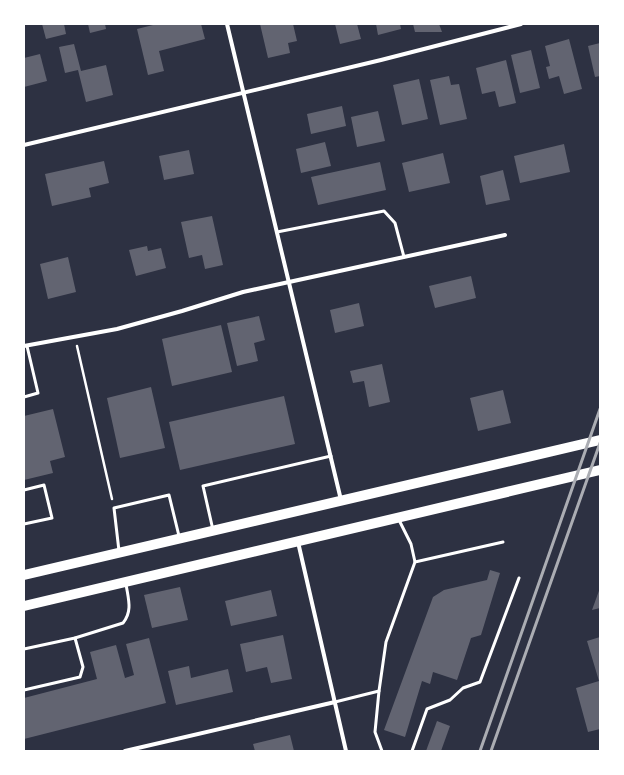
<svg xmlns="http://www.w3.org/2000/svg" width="624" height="775" font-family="'Varela Round',sans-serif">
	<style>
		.building { fill: #626471 }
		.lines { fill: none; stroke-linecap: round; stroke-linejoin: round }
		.path { stroke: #fff; stroke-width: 2.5 }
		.service { stroke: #fff; stroke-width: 3 }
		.minor { stroke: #fff; stroke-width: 4 }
		.primary { stroke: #fff; stroke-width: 10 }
		.rail { stroke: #abadb3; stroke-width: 3 }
	</style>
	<rect width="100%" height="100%" fill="#2d3142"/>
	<g class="building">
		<polygon points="42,24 64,24 66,34 46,39"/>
		<polygon points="88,24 105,24 106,29 90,33"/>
		<polygon points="157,24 201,24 205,39 159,51 164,71 148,75 137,29"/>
		<polygon points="260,24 293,24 297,41 288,43 290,53 268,58"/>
		<polygon points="335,24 357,24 361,39 340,44"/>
		<polygon points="376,24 400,24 401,29 378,35"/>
		<polygon points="413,24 439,24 442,32 415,32"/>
		<polygon points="569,39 582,89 564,94 559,76 549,79 546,67 550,66 545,46"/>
		<polygon points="600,43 600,76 595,77 588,46"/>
		<polygon points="74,44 81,71 106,65 113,95 86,102 78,70 65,73 59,47"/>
		<polygon points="531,50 540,88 520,93 511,55"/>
		<polygon points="40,54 47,81 24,87 24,58"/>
		<polygon points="506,60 516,103 499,107 495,91 482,94 476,68"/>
		<polygon points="449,76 451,85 459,84 467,119 440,125 430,80"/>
		<polygon points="419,79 428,119 402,125 393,85"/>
		<polygon points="342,106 346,126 311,134 307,114"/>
		<polygon points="378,111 385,141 357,147 351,117"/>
		<polygon points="325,142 331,166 301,173 296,149"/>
		<polygon points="564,144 570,172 520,183 514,156"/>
		<polygon points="189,150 194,174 164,180 159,156"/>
		<polygon points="443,153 450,183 409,192 402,163"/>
		<polygon points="104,161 109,183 89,188 91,197 52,206 45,174"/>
		<polygon points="380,162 386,190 318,205 311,177"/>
		<polygon points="503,170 510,200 486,205 480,176"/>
		<polygon points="212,216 223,265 205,269 202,255 189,258 181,222"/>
		<polygon points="147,246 148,251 161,248 166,268 136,276 129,250"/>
		<polygon points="68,257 76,292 48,299 40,264"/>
		<polygon points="471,276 476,298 435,308 429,286"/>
		<polygon points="359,303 364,326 335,333 330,310"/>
		<polygon points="259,316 265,340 254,343 258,361 237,366 227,323"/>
		<polygon points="221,325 232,372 172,386 162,339"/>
		<polygon points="382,364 390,402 369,407 364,381 353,383 350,371"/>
		<polygon points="151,387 165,448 120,458 107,398"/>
		<polygon points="503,390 511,423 478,431 470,398"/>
		<polygon points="284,396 295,444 180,470 169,422"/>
		<polygon points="53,409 65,457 50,461 53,473 24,480 24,416"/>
		<polygon points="490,570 500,573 481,635 471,638 457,680 433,672 430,684 422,681 405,737 384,730 433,597 444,590 487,580"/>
		<polygon points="180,587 188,620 152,628 144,595"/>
		<polygon points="600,588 600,608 592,610"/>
		<polygon points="271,590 277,616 231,626 225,601"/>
		<polygon points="283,635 292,679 271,683 267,667 246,672 240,644"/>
		<polygon points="600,637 600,729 588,732 576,688 599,681 587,641"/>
		<polygon points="149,638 166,703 24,739 24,698 97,679 90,652 116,645 125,678 134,675 126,644"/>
		<polygon points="189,666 191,678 228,669 233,692 176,705 168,671"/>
		<polygon points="437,721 450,726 441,751 426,751"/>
		<polygon points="290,735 294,751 255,751 253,744"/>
	</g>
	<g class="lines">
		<polyline class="path" points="77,346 112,499"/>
		<g class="service">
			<polyline points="277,232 384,211 395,223 404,257"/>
			<polyline points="24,397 38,393 27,346"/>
			<polyline points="24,490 44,485 52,518 24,524"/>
			<polyline points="399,520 411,544 415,562"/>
			<polyline points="213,530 203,486 331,456"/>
			<polyline points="119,551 114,508 169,495 179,536"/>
			<path d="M24,649l51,-11 48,-15c10,-12 5,-25 3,-39"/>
			<polyline points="24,690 80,677 83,667 75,638"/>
			<polyline points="379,691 375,732 382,751"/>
			<polyline points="335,702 379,691 386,642 415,562 503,542"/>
			<polyline points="412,751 427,709 450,700 463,688 480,682 519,578"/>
		</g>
		<g class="minor">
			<polyline points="227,24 341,500"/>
			<polyline points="24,145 381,60 521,24"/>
			<polyline points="24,346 117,329 182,311 243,292 505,235"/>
			<polyline points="298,542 346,751"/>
			<polyline points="125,751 335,702"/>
		</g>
		<g class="primary">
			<polyline points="24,575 600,440"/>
			<polyline points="24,606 600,470"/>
		</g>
		<g class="rail">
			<polyline points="480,751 600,409"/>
			<polyline points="491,751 600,443"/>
		</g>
	</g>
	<rect width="624" height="775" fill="none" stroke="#ffffff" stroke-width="50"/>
</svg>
